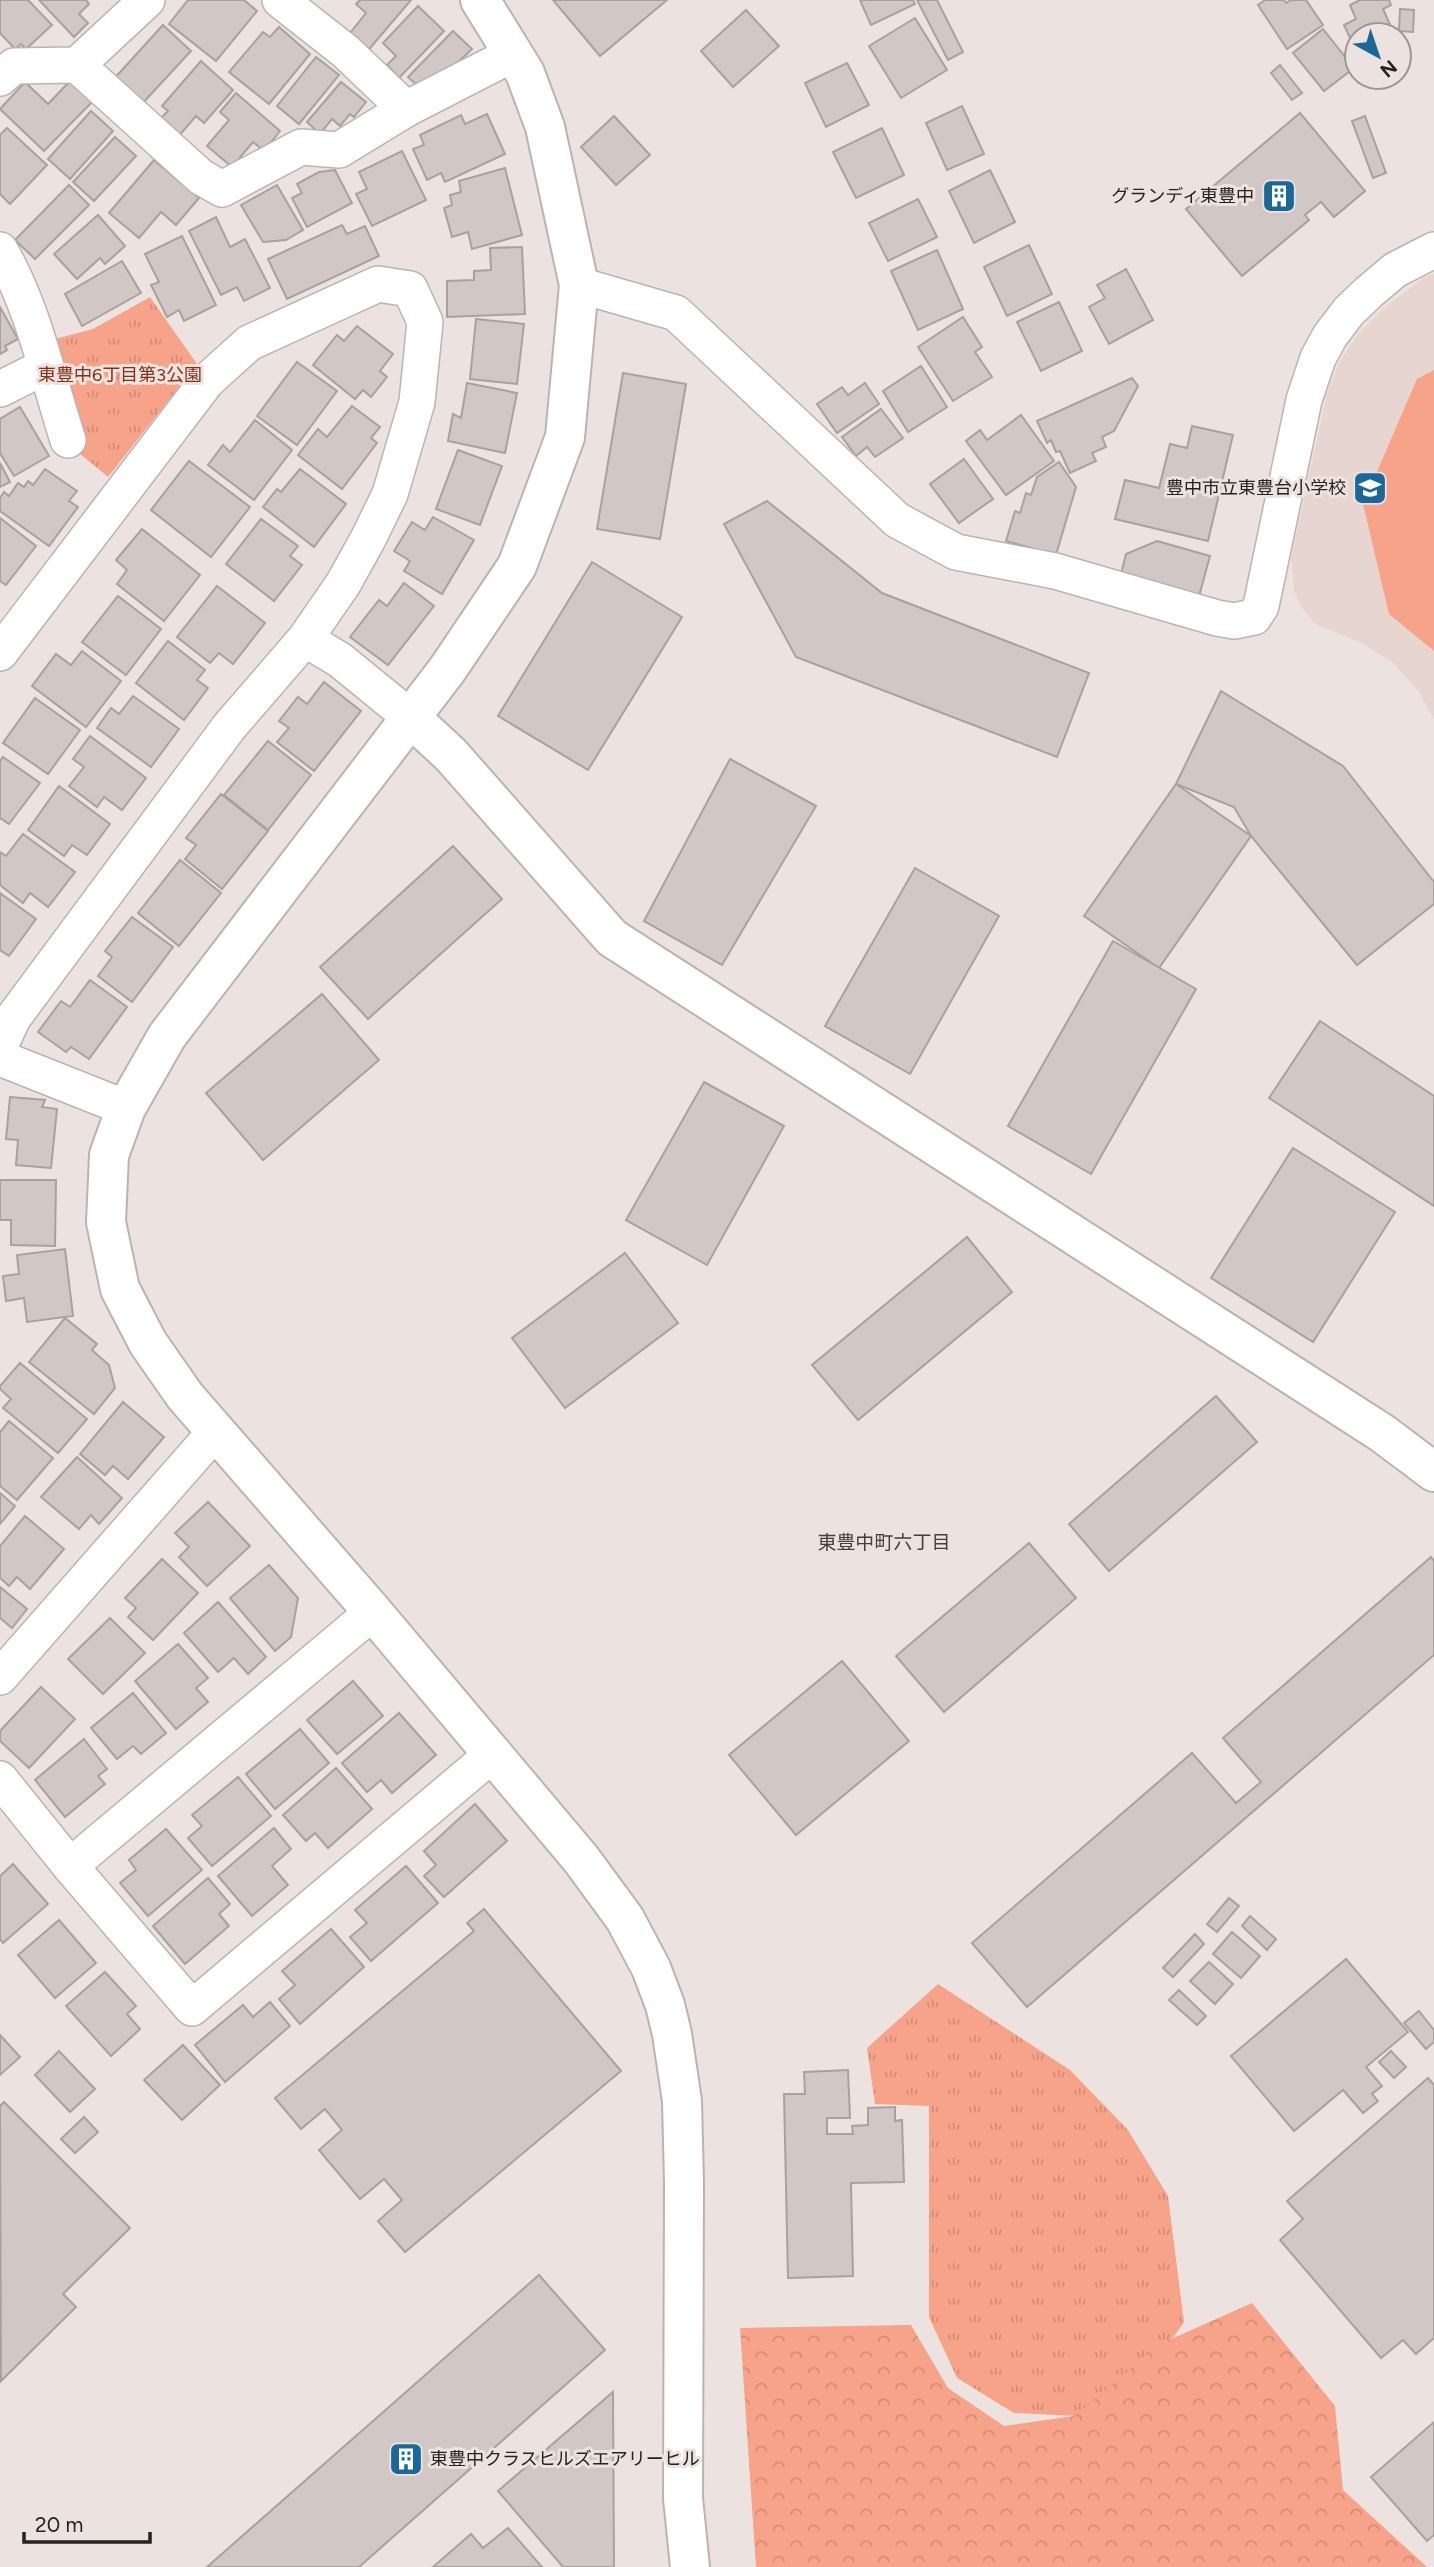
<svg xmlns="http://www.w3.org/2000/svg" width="1434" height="2567" font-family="Figtree,'Noto Sans JP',sans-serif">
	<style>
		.built { fill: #e7d5d0 }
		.grass { fill: url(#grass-tufts) }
		.forest { fill: url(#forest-crowns) }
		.garden { fill: #f7a389 }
		.building { fill: #d1c8c5; stroke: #a9a19e; stroke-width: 2 }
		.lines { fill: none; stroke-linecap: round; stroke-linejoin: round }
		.street-casing { stroke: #bcb3b1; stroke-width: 38 }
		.secondary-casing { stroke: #bcb3b1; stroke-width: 42 }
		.street { stroke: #fff; stroke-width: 35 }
		.secondary { stroke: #fff; stroke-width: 38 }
		.labels { text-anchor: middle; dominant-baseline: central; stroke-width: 6; stroke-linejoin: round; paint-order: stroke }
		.poi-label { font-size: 18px; fill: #252221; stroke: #ece3e0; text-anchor: end }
		.park-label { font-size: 18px; fill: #833217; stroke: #ece3e0 }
		.neighbourhood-label { font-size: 19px; fill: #453d3b; stroke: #ece3e0 }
	</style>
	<defs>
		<pattern id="grass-tufts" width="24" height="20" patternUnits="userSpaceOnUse" patternTransform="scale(1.75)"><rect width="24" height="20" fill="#f7a389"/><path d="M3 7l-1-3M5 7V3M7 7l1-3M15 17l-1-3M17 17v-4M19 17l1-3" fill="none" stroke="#d48c76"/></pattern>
		<pattern id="forest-crowns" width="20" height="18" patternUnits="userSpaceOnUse" patternTransform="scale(1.75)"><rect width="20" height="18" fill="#f7a389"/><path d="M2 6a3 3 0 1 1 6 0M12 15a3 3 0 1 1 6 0" fill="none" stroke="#d48c76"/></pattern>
	</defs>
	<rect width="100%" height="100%" fill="#ece3e0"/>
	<polygon class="built" points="1434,274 1434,720 1419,692 1392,662 1363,644 1314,623 1302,607 1294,591 1291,558 1327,393 1340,361 1357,335 1385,307 1425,277"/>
	<g class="grass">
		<polygon points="150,297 197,364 108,477 73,448 55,339 93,329"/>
		<polygon points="938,1984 1070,2070 1128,2130 1168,2196 1184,2322 1143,2381 1077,2416 1014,2413 957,2378 929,2317 929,2106 875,2104 867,2048"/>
	</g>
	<polygon class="forest" points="1252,2303 1335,2406 1343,2490 1427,2567 756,2567 740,2328 911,2325 948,2388 1004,2426 1074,2416 1160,2344"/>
	<polygon class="garden" points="1434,370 1434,651 1389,614 1363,504 1417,379"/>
	<g class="building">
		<polygon points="0,0 28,0 52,25 26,49 21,44 15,49 0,33"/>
		<polygon points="39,0 86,0 89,4 79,14 88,23 74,37"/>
		<polygon points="188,0 244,0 257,11 216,61 169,24"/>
		<polygon points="360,0 411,0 365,54 346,38 366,13 356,4"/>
		<polygon points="553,0 667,0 600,56"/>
		<polygon points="860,0 913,0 915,4 871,25"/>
		<polygon points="917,0 937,0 963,52 948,60"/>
		<polygon points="1265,0 1284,0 1286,3 1291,0 1306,0 1323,25 1287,49 1258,5"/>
		<polygon points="1360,0 1389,0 1391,5 1383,9 1392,29 1384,32 1385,35 1357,35 1357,53 1344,25 1356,19 1350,5"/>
		<polygon points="418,6 444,31 399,78 387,65 396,56 383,43"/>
		<polygon points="1400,9 1414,10 1413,32 1399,31"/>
		<polygon points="746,10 779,46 733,87 701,51"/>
		<polygon points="915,18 947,70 901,98 869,46"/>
		<polygon points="163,25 191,51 140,106 112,81"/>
		<polygon points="279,27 310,54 269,104 229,72 263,32 270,37"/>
		<polygon points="1323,29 1354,68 1324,91 1293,53"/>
		<polygon points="453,31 472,49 447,73 419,87 408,77"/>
		<polygon points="316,57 339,75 299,124 277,106"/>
		<polygon points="201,61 233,90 204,123 196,116 178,137 159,120 168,111 162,106"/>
		<polygon points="847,63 869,105 826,127 805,83"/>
		<polygon points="1280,65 1302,93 1292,100 1271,73"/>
		<polygon points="70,81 92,102 44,151 0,109 25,82 48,104"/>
		<polygon points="341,82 366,102 354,117 350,114 340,126 332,119 320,134 307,122"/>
		<polygon points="236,93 280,131 264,151 253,142 232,167 207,146 229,120 220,112"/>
		<polygon points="962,106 984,154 947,170 926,123"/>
		<polygon points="91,111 113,131 70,179 48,159"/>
		<polygon points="1300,113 1365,191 1334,217 1321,202 1305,215 1309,220 1242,276 1186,209"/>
		<polygon points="487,114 505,154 445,182 441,173 427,180 413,149 424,145 420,135 461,115 465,124"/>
		<polygon points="614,116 650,155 616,185 581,147"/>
		<polygon points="1365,116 1386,173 1373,178 1352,121"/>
		<polygon points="7,128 47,165 10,204 0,194 0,135"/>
		<polygon points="882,128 904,175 856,198 833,152"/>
		<polygon points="115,137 136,156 94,201 73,182"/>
		<polygon points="402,151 426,200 372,226 356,194 367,189 359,172"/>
		<polygon points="154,160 199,198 176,225 161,212 139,238 109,213"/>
		<polygon points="505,168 522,235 472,249 468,232 452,237 444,208 452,205 450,195 461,192 459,181"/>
		<polygon points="335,170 352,203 307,227 292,198 302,193 297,184 319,172"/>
		<polygon points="990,170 1015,222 974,243 949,191"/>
		<polygon points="69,185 89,205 35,259 15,240"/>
		<polygon points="277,185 303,230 286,240 263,242 241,205"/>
		<polygon points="918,199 937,237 888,261 869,223"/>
		<polygon points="98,215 125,246 105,264 100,258 77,279 54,254"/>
		<polygon points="216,217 230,247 245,239 270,288 244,301 237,287 221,295 189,231"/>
		<polygon points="342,225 347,234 365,226 379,256 287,299 268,259"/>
		<polygon points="182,236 216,305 184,321 179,310 167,317 151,285 159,282 145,254"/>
		<polygon points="1029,245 1052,294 1007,316 984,267"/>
		<polygon points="522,247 525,314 447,317 447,281 474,280 474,271 491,270 490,248"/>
		<polygon points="937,250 963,309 918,330 891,271"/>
		<polygon points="122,261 141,293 82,326 65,294"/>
		<polygon points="1126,269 1153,320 1109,344 1089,307 1105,298 1097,285"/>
		<polygon points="1059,302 1082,351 1041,371 1017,322"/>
		<polygon points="0,307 18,339 5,346 7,350 0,354"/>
		<polygon points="963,317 982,347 975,352 992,377 953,401 918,347"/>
		<polygon points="476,319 524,324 517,384 470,379"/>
		<polygon points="357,326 393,354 380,371 387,377 371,397 363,390 355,399 313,365 337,335 344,341"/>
		<polygon points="297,362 337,391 297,445 257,416"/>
		<polygon points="921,366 947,407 908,432 883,391"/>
		<polygon points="623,373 686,384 660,539 597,529"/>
		<polygon points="1132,378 1138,386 1114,431 1102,437 1106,447 1092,453 1096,461 1070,473 1060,451 1056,452 1051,440 1047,443 1037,421"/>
		<polygon points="467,383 517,393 505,453 448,441 453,414 461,418"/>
		<polygon points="865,383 879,404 837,433 817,404 842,387 848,395"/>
		<polygon points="352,406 380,427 371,438 377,443 342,489 298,455 318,429 327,437"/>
		<polygon points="20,407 49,456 14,476 0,453 0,419"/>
		<polygon points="881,409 903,438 875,457 867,447 856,456 842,437"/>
		<polygon points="1021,415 1054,461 1006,495 966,441 980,430 987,440"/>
		<polygon points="255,420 292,450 254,500 208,465 223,445 230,452"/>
		<polygon points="1192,426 1233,435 1208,541 1115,519 1125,480 1159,488 1170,444 1187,448"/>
		<polygon points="458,450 502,466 480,525 436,509"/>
		<polygon points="964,459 993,499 959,523 930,484"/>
		<polygon points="189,461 250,507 211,557 151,510"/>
		<polygon points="1059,462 1076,487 1056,555 1006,541 1015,511 1020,513 1026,493 1031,495 1037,477"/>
		<polygon points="0,463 10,482 0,487"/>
		<polygon points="45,469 77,491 69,501 78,507 49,546 0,511 0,498 4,492 9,496 18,483 24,487 28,481 33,485"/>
		<polygon points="300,469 346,504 314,547 263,507 277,489 281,492"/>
		<polygon points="767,501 882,593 1089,673 1057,757 796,657 724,524"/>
		<polygon points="433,517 474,540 442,594 404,571 410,561 394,551 412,522 425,530"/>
		<polygon points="0,518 36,546 6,585 0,581"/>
		<polygon points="261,519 298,546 290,556 302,565 274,601 226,564"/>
		<polygon points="142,529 200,575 164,621 117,584 127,570 116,560"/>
		<polygon points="1157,541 1210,556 1198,600 1120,578 1126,554"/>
		<polygon points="592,562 682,617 588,770 498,716"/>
		<polygon points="404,583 434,606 388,665 350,637 379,600 387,606"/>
		<polygon points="217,586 265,623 233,664 219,653 210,663 177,637"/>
		<polygon points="118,596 161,629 126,675 82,642"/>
		<polygon points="168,641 205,670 197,680 208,688 184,720 136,683"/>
		<polygon points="82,651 121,681 86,727 32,686 56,654 71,665"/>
		<polygon points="324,682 361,711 314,771 277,742 289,728 279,721 298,697 307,704"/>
		<polygon points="1221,691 1343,766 1434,882 1434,904 1357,965 1251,836 1234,807 1176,784"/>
		<polygon points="133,696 179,729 151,767 97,728 111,708 119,714"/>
		<polygon points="35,698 80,730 48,774 3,743"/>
		<polygon points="90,736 146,778 122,810 104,797 97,807 69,786 84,767 73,759"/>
		<polygon points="268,741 311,775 268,830 224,795"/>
		<polygon points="3,757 40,783 9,824 0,818 0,761"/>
		<polygon points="730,759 816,806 722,965 644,921"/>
		<polygon points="1176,784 1251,836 1159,968 1084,916"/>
		<polygon points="59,786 110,824 87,855 72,845 64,856 28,830"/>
		<polygon points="221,794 268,831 222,889 185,859 196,845 186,838"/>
		<polygon points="23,834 75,872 48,907 30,893 23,903 0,885 0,852 6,856"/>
		<polygon points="453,846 502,899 368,1019 320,967"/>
		<polygon points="180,860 221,893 179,946 138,913"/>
		<polygon points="915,868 999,916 910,1074 825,1026"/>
		<polygon points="0,893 36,919 9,956 0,950"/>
		<polygon points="132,917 173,947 132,1002 98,976 112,957 105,951"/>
		<polygon points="1113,941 1196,989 1091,1174 1008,1126"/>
		<polygon points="90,980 127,1007 89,1059 71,1047 66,1052 38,1032 61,1001 70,1007"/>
		<polygon points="322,994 379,1060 263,1160 206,1093"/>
		<polygon points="1320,1021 1434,1096 1434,1206 1269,1098"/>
		<polygon points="704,1082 784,1126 707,1265 626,1220"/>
		<polygon points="10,1097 45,1100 42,1107 57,1109 51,1168 16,1165 18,1140 6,1139"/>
		<polygon points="1293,1148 1395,1212 1313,1342 1211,1278"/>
		<polygon points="0,1180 56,1180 55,1246 11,1245 11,1220 0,1220"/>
		<polygon points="967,1237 1012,1292 858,1420 812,1365"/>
		<polygon points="65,1249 73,1316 27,1322 24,1298 6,1301 3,1276 19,1274 17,1255"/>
		<polygon points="625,1253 678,1323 565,1408 512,1338"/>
		<polygon points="65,1318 97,1344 92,1350 109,1365 115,1388 94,1414 29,1362"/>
		<polygon points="20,1363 87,1419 58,1453 3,1408 11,1399 0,1389 0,1386"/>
		<polygon points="1216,1396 1257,1442 1109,1571 1069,1524"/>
		<polygon points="123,1402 164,1437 128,1479 113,1466 105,1475 80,1454"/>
		<polygon points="9,1421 53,1458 17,1500 0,1486 0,1432"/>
		<polygon points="77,1457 122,1498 99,1524 91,1515 79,1529 41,1497"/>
		<polygon points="0,1493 15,1506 0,1524"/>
		<polygon points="208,1502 250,1546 207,1586 179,1557 189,1547 175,1533"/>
		<polygon points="25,1516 64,1549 30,1589 17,1577 9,1586 0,1578 0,1546"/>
		<polygon points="1029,1543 1076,1598 944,1712 896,1656"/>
		<polygon points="1431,1557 1434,1561 1434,1655 1027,2007 972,1943 1192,1753 1236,1803 1261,1782 1223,1738"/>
		<polygon points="162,1559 198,1593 153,1640 128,1617 136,1608 125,1598"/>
		<polygon points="269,1565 298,1598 291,1637 275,1651 230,1598"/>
		<polygon points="0,1587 27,1609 12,1628 0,1618"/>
		<polygon points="218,1602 266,1657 248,1674 234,1658 218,1672 184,1633"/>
		<polygon points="110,1618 145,1653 103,1694 68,1659"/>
		<polygon points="178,1644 208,1678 196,1688 208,1702 176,1729 135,1681"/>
		<polygon points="842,1661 909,1741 796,1835 729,1755"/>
		<polygon points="353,1681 383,1716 337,1754 307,1720"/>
		<polygon points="41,1687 75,1719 29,1768 0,1741 0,1731"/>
		<polygon points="133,1693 166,1733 141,1754 133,1746 117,1759 91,1728"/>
		<polygon points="399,1713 436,1755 392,1793 381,1780 367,1792 342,1763"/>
		<polygon points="300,1729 329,1763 275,1809 246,1774"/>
		<polygon points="84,1739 107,1769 98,1776 105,1784 65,1817 35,1780"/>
		<polygon points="336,1768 372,1809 328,1848 315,1833 306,1841 283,1815"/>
		<polygon points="238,1777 271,1816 212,1866 188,1838 202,1826 192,1815"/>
		<polygon points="475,1804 507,1841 444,1897 424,1876 436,1865 424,1851"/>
		<polygon points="274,1828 291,1849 272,1866 288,1885 252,1916 218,1876"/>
		<polygon points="166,1829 202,1870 148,1916 120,1883 136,1870 129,1860"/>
		<polygon points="13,1864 48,1904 3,1943 0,1939 0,1876"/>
		<polygon points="406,1866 438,1903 371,1961 350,1937 367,1923 355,1910"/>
		<polygon points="208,1878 230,1904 219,1914 229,1926 185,1964 153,1926"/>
		<polygon points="1229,1898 1239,1906 1217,1932 1207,1924"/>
		<polygon points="484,1909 621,2071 405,2252 378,2221 402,2200 384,2179 360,2199 319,2150 342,2130 325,2109 301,2129 275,2098 474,1931 467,1923"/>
		<polygon points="1250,1916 1276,1939 1267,1950 1242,1926"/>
		<polygon points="59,1920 96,1963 55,1998 18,1955"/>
		<polygon points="331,1929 364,1967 300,2024 279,1999 295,1985 282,1971"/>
		<polygon points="1232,1932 1260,1956 1241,1978 1213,1954"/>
		<polygon points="1195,1934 1204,1944 1173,1977 1163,1968"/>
		<polygon points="1346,1959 1408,2032 1366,2067 1382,2086 1372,2094 1378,2101 1363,2113 1343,2090 1294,2131 1231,2056"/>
		<polygon points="1209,1962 1233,1984 1215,2004 1190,1981"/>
		<polygon points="105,1972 136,2006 127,2014 140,2029 111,2056 66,2006"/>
		<polygon points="1179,1990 1206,2016 1197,2025 1169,2000"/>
		<polygon points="270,2002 290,2026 225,2082 195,2045 243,2005 253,2017"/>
		<polygon points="1419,2011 1434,2030 1434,2042 1426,2049 1404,2023"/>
		<polygon points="0,2035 20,2057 0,2075"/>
		<polygon points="183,2045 220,2085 182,2120 144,2080"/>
		<polygon points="59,2051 95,2089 70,2112 35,2075"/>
		<polygon points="1391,2051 1406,2067 1394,2078 1379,2062"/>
		<polygon points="848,2070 850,2118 827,2118 827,2134 853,2134 852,2126 868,2125 868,2108 895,2107 895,2121 902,2120 904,2182 851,2183 853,2276 788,2278 784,2094 805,2094 804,2072"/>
		<polygon points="1428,2078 1434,2085 1434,2338 1416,2354 1403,2340 1381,2358 1280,2240 1303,2219 1287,2201"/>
		<polygon points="4,2102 130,2228 63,2294 76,2307 1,2381 0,2106"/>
		<polygon points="84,2117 98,2132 75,2153 61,2139"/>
		<polygon points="539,2275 605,2350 359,2567 207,2567"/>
		<polygon points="613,2392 614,2567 563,2567 498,2491"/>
		<polygon points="1434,2422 1434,2535 1427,2541 1371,2477"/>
		<polygon points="508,2528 542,2567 433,2567 471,2534 483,2548"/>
	</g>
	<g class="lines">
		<g class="street-casing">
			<g id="street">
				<polyline points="280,0 345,51 406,109 513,54"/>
				<polyline points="77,65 201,177 222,189 301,147 339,150 406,109"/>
				<polyline points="0,78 14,66 77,65 147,0"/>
				<path d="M0,250c34,59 47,125 68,190"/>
				<polyline points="579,285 676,313 897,520 956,552 1055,571 1217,618 1234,621 1254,617 1261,606 1304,400 1318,358 1330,336 1349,311 1369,292 1395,270 1434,250"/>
				<polyline points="0,389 44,367"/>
				<polyline points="305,639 340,660 411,718"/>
				<polyline points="0,653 207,381 249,343 378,284 410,289 425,322 417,402 390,494 368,539 343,584 305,639 229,727 13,1018 0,1046"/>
				<polyline points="0,1058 126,1108"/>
				<polyline points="0,1677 216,1431"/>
				<polyline points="0,1779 70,1866 192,2008 494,1753"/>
				<polyline points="70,1866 373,1612"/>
			</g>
		</g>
		<g class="secondary-casing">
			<g id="secondary">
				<polyline points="480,0 525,73 545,127 579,285 565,437 517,566 447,670 167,1036 126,1108 109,1155 106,1222 120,1289 148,1343 185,1396 373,1612 581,1859 625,1919 651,1968 665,2005 672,2034 682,2101 684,2182 683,2498 690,2567"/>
				<polyline points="411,718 451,755 612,938 1382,1433 1434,1472"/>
			</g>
		</g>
		<use href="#street" class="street"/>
		<use href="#secondary" class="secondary"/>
	</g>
	<defs>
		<g id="building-square" transform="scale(1.75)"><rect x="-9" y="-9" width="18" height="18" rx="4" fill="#1a679a" stroke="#ece3e0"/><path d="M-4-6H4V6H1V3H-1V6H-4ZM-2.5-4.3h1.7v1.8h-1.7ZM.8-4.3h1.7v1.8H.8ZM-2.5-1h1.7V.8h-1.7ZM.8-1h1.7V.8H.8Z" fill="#fff"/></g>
		<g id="school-square" transform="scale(1.75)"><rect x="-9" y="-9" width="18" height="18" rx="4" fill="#1a679a" stroke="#ece3e0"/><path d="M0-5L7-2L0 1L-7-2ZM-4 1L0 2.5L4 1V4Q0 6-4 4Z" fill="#fff"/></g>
	</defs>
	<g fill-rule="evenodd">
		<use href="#building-square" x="1279" y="196"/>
		<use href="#school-square" x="1370" y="488"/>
		<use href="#building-square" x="406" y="2459"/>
	</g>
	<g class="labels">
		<g class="poi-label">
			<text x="1254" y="196">グランディ東豊中</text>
			<text x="1346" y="488">豊中市立東豊台小学校</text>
			<text x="430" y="2459" text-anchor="start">東豊中クラスヒルズエアリーヒル</text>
		</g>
		<g class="park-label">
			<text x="120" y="375">東豊中6丁目第3公園</text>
		</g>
		<g class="neighbourhood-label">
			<text x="884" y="1542">東豊中町六丁目</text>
		</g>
	</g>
	<g transform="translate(1378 56) rotate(140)"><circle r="33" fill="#ece3e0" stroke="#9c9694" stroke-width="2"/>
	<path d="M0-5L12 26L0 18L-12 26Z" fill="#1a679a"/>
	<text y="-10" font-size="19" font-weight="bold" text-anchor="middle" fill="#252221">N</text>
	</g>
	<path d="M24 2532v10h126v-10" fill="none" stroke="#252221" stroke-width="3.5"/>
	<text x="35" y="2532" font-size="21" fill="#252221" stroke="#ece3e0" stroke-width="5" paint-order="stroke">20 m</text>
</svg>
